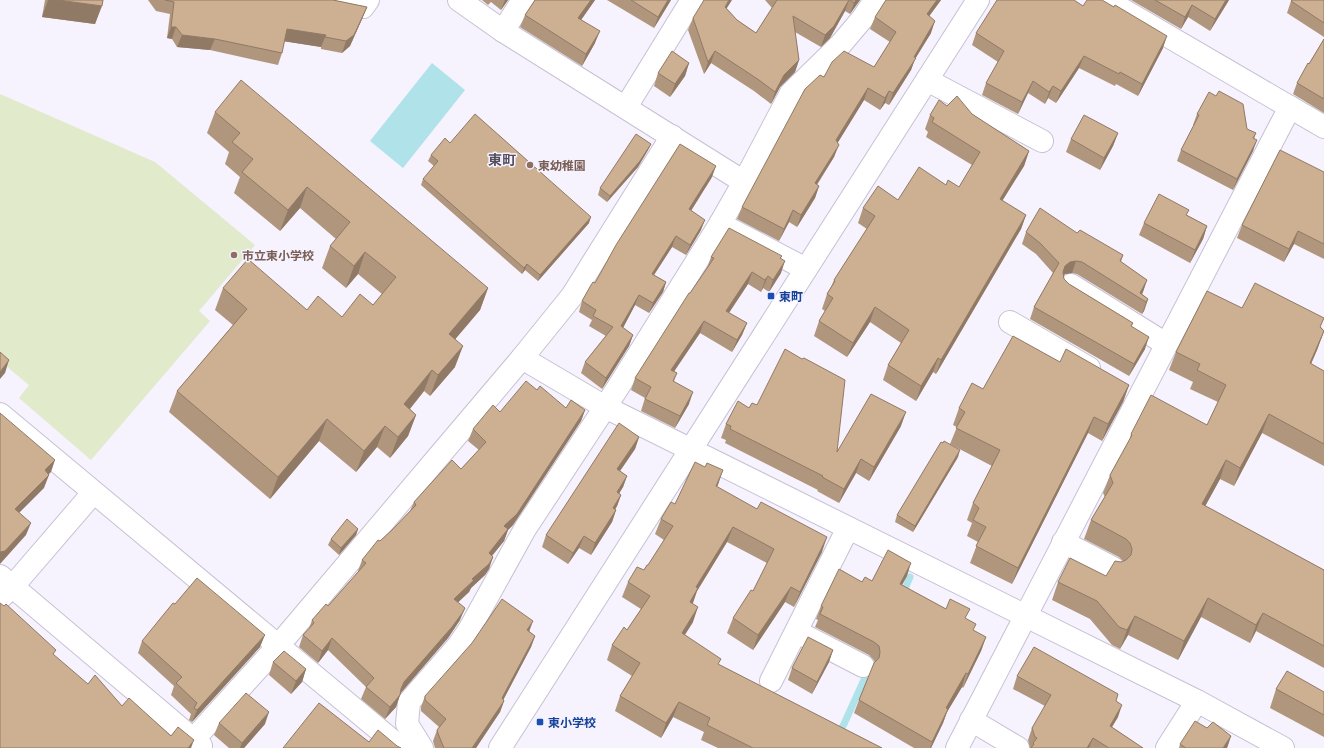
<svg xmlns="http://www.w3.org/2000/svg" width="1324" height="748" font-family="'Open Sans','Noto Sans JP',sans-serif">
	<style>
		.green { fill: #e2eacc }
		.water { fill: #afe3e9 }
		.lines { fill: none; stroke-linecap: round; stroke-linejoin: round }
		.stream { stroke: #afe3e9; stroke-width: 7 }
		.minor-casing { stroke: #c7c1d4; stroke-width: 24 }
		.minor { stroke: #fff; stroke-width: 22 }
		.wall { fill: #b0967d }
		.shaded-wall { fill: #907a66 }
		.building { fill: #cdaf91; stroke: #907a66 }
		.education-dot { fill: #8d6e63; stroke: #f6f2fe; stroke-width: 1.5 }
		.transit-dot { fill: #1a4fb4; stroke: #f6f2fe; stroke-width: 1.5 }
		.labels { text-anchor: middle; dominant-baseline: central; stroke-width: 3; stroke-linejoin: round; paint-order: stroke }
		.education-label { font-size: 12px; font-weight: bold; fill: #785e54; stroke: #f6f2fe; text-anchor: start }
		.transit-label { font-size: 12px; font-weight: bold; fill: #164399; stroke: #f6f2fe; text-anchor: start }
		.quarter-label { font-size: 14px; font-weight: bold; fill: #544e5f; stroke: #f6f2fe }
	</style>
	<rect width="100%" height="100%" fill="#f6f2fe"/>
	<polygon class="green" points="0,94 155,162 255,245 199,311 210,321 91,460 19,398 29,385 0,361"/>
	<polygon class="water" points="432,63 465,90 403,168 370,141"/>
	<g class="lines">
		<g class="stream">
			<polyline points="902,596 910,577"/>
			<polyline points="830,748 844,724 877,651"/>
		</g>
		<g class="minor-casing">
			<g id="minor">
				<polyline points="332,0 363,7 368,0"/>
				<polyline points="459,0 503,31"/>
				<polyline points="1106,0 1324,127"/>
				<polyline points="927,80 1042,141"/>
				<polyline points="626,107 692,0"/>
				<polyline points="744,182 791,93 841,44 863,18 875,0"/>
				<polyline points="720,224 806,269"/>
				<polyline points="1071,285 1166,344"/>
				<polyline points="1010,322 1089,368"/>
				<polyline points="522,358 605,407 1197,701 1283,748"/>
				<polyline points="0,414 401,748"/>
				<polyline points="1063,542 1113,568"/>
				<polyline points="0,576 201,746"/>
				<polyline points="0,598 13,586 93,493"/>
				<polyline points="807,637 863,666"/>
				<polyline points="771,681 848,528"/>
				<polyline points="971,720 1018,748"/>
				<polyline points="193,740 278,646 522,358 572,296 672,136"/>
				<polyline points="422,748 407,724 409,702 458,646 469,630 525,529 617,389 720,224 744,182 503,31 523,0"/>
				<polyline points="500,748 978,0"/>
				<polyline points="957,748 1290,107"/>
				<polyline points="1167,748 1197,701"/>
			</g>
		</g>
		<use href="#minor" class="minor"/>
	</g>
	<g class="wall">
		<polygon points="45,0 103,0 95,24 42,17"/>
		<polygon points="148,0 333,0 367,7 362,19 350,46 342,53 321,49 321,47 284,41 282,53 278,65 210,50 177,47 172,39 167,38 170,14 156,11"/>
		<polygon points="482,0 508,0 501,10 491,2 488,5"/>
		<polygon points="535,0 595,0 581,20 595,43 582,66 520,27 525,15"/>
		<polygon points="607,0 671,0 654,28"/>
		<polygon points="765,0 860,0 850,14 845,11 830,38 821,47 795,32 799,60 795,72 780,87 771,104 754,91 711,63 704,74 688,30 693,18 727,9 737,20 756,33 772,8"/>
		<polygon points="941,0 929,16 931,33 915,59 911,70 889,105 885,103 880,110 864,100 838,142 834,157 817,185 819,186 815,198 797,227 789,222 779,241 737,219 742,207 824,77 874,67 890,42 870,29 875,17"/>
		<polygon points="1131,0 1229,0 1210,31 1188,17 1181,29"/>
		<polygon points="1324,0 1324,37 1287,13 1291,1"/>
		<polygon points="1083,6 1163,48 1138,96 1116,84 1115,86 1079,68 1056,103 1048,98 1045,104 1028,93 1018,114 982,95 986,83 998,62 972,45 976,33"/>
		<polygon points="1324,39 1324,113 1293,94 1297,83"/>
		<polygon points="689,63 685,76 670,97 654,86 658,73"/>
		<polygon points="947,106 972,114 1029,151 1024,166 1002,201 1026,215 1021,229 936,374 933,372 916,401 883,380 888,365 901,343 870,322 847,357 814,336 819,321 825,311 822,309 827,294 831,287 834,280 867,229 858,223 863,208 898,200 946,185 959,187 972,165 926,137 928,132 925,129 930,115"/>
		<polygon points="215,112 488,288 480,310 455,339 455,367 430,396 424,391 410,409 416,415 408,436 390,458 377,447 356,472 319,441 270,499 169,412 177,391 233,325 215,310 223,288 307,310 342,317 373,305 382,294 358,274 346,288 322,268 330,246 336,239 300,208 280,231 234,193 240,177 225,164 229,152 207,133"/>
		<polygon points="1197,114 1247,129 1256,133 1254,139 1253,151 1233,190 1177,161 1181,150 1194,125 1193,125"/>
		<polygon points="1118,133 1113,146 1100,170 1066,152 1071,139"/>
		<polygon points="450,143 589,223 538,281 525,270 522,274 421,185 423,179 434,166 428,161 431,155"/>
		<polygon points="651,144 648,150 638,167 607,202 598,195 600,188"/>
		<polygon points="1324,172 1324,259 1294,244 1284,262 1237,238 1242,225"/>
		<polygon points="712,177 691,211 701,230 686,255 672,247 654,275 666,282 663,292 649,313 635,305 623,328 633,335 629,346 602,389 581,373 585,362 606,336 589,326 592,320 579,312 582,301 595,283"/>
		<polygon points="1187,215 1207,226 1203,239 1190,263 1139,235 1144,223"/>
		<polygon points="1026,232 1077,233 1123,255 1121,262 1147,280 1142,294 1148,299 1144,311 1142,314 1077,274 1072,273 1065,274 1064,276 1064,279 1069,284 1133,323 1131,327 1145,349 1129,376 1030,319 1034,307 1053,273 1036,254 1022,244"/>
		<polygon points="782,256 781,258 781,273 769,292 763,288 761,292 748,284 729,313 747,323 742,335 732,352 700,333 674,371 677,373 674,381 689,404 675,428 641,411 645,398 631,390 635,378 707,268 711,257"/>
		<polygon points="1242,308 1321,327 1324,331 1317,350 1311,364 1324,371 1324,466 1262,433 1234,486 1220,479 1205,506 1324,570 1324,668 1256,631 1250,643 1201,617 1178,660 1128,635 1120,649 1112,645 1090,619 1052,600 1058,582 1106,576 1121,562 1123,561 1119,557 1084,539 1091,520 1105,497 1103,493 1110,475 1129,441 1131,434 1207,425 1218,402 1190,389 1193,382 1169,370 1176,352"/>
		<polygon points="1060,362 1129,385 1123,402 1102,441 1088,433 1012,584 970,563 978,542 967,536 972,523 967,520 973,503 992,466 950,444 957,427 953,425 959,408 983,389"/>
		<polygon points="537,390 566,408 585,410 581,421 513,525 508,530 504,541 492,556 489,569 485,575 471,588 469,592 458,602 460,620 448,638 400,693 400,695 396,707 385,719 361,699 366,687 328,650 318,663 299,647 303,635 309,629 312,620 328,606 358,572 358,571 362,560 380,541 392,530 410,511 414,502 461,469 479,450 468,441 473,429 500,412"/>
		<polygon points="749,408 837,452 901,426 869,481 856,473 839,503 817,491 818,490 725,443 726,440 721,438 726,424"/>
		<polygon points="639,437 635,449 620,471 627,476 623,487 619,493 621,495 617,506 615,510 616,510 612,522 591,555 579,548 568,564 542,547 546,535"/>
		<polygon points="958,457 913,532 895,522 897,515"/>
		<polygon points="705,467 717,487 822,552 794,607 785,602 753,650 727,633 733,618 753,591 767,563 727,542 697,591 692,604 693,622 685,635 719,665 882,748 718,748 701,740 704,732 673,717 661,738 615,711 620,696 632,676 607,660 612,645 627,630 641,609 622,597 628,582 644,570 648,565 664,540 655,534 661,519 675,504"/>
		<polygon points="358,529 356,535 339,555 328,545 331,539"/>
		<polygon points="907,576 902,585 946,609 966,619 973,631 986,637 981,651 963,688 962,687 947,712 943,723 931,748 914,748 854,713 859,700 875,663 874,660 869,655 815,627 818,620 816,619 821,606 862,582"/>
		<polygon points="529,631 535,636 531,647 503,700 504,701 500,712 476,748 435,748 433,741 437,730 439,727 421,711 421,707 425,696"/>
		<polygon points="142,641 260,647 192,722 189,720 191,714 171,695 174,686 138,653"/>
		<polygon points="833,650 829,662 812,694 788,680 792,668"/>
		<polygon points="273,662 306,669 302,682 291,694 269,675"/>
		<polygon points="1017,676 1116,701 1118,717 1112,727 1143,748 1030,748 1028,740 1032,728 1045,706 1013,689"/>
		<polygon points="1276,689 1324,692 1324,737 1270,708"/>
		<polygon points="219,723 265,724 244,748 229,748 214,735"/>
		<polygon points="1207,728 1231,736 1227,748 1179,748 1180,744"/>
	</g>
	<g class="shaded-wall">
		<polygon points="48,0 58,0 102,6 95,24 42,17"/>
		<polygon points="505,0 508,0 501,10"/>
		<polygon points="591,0 595,0 574,30 578,18"/>
		<polygon points="668,0 671,0 654,28 658,17"/>
		<polygon points="729,0 732,0 720,19 725,7"/>
		<polygon points="849,0 845,11 830,38 821,47 825,35"/>
		<polygon points="856,0 860,0 850,14 854,3"/>
		<polygon points="937,0 941,0 922,26 927,14"/>
		<polygon points="1226,0 1229,0 1210,31 1215,19"/>
		<polygon points="1192,5 1188,17 1181,29 1185,17"/>
		<polygon points="367,7 362,19 350,46 342,53 346,41"/>
		<polygon points="935,21 931,33 915,59 911,70 889,105 893,93"/>
		<polygon points="171,27 176,27 172,39 167,38"/>
		<polygon points="287,29 326,35 321,47 282,41"/>
		<polygon points="600,31 595,43 582,66 586,54"/>
		<polygon points="182,35 215,39 210,50 177,47"/>
		<polygon points="1167,36 1163,48 1138,96 1142,84"/>
		<polygon points="715,51 711,63 704,74 708,62"/>
		<polygon points="1084,56 1079,68 1056,103 1061,91"/>
		<polygon points="799,60 795,72 780,87 771,104 775,92 784,75"/>
		<polygon points="689,63 685,76 670,97 675,84"/>
		<polygon points="1033,81 1028,93 1018,114 1022,102"/>
		<polygon points="1053,86 1048,98 1045,104 1049,92"/>
		<polygon points="868,88 864,100 832,152 836,140"/>
		<polygon points="889,91 885,103 880,110 885,98"/>
		<polygon points="1118,133 1113,146 1100,170 1104,158"/>
		<polygon points="1257,140 1253,151 1233,190 1237,179"/>
		<polygon points="651,144 648,150 638,167 607,202 610,196"/>
		<polygon points="839,145 834,157 810,195 815,183"/>
		<polygon points="1029,151 1024,166 994,214 1000,199"/>
		<polygon points="716,166 712,177 685,220 689,209"/>
		<polygon points="819,186 815,198 797,227 801,215"/>
		<polygon points="307,187 300,208 280,231 288,210"/>
		<polygon points="793,210 789,222 779,241 784,229"/>
		<polygon points="1026,215 1021,229 936,374 941,360"/>
		<polygon points="591,217 589,223 538,281 540,275"/>
		<polygon points="705,220 701,230 686,255 690,245"/>
		<polygon points="1207,226 1203,239 1190,263 1195,250"/>
		<polygon points="1298,231 1294,244 1284,262 1289,249"/>
		<polygon points="676,236 672,247 648,284 652,274"/>
		<polygon points="365,252 358,274 346,288 354,266"/>
		<polygon points="785,261 781,273 769,292 773,280"/>
		<polygon points="1076,261 1072,273 1065,274 1061,278 1065,266 1070,262"/>
		<polygon points="527,264 525,270 522,274 524,268"/>
		<polygon points="752,272 748,284 722,323 726,311"/>
		<polygon points="768,276 763,288 761,292 765,280"/>
		<polygon points="1147,280 1143,292 1140,298 1140,293"/>
		<polygon points="666,282 663,292 649,313 653,303"/>
		<polygon points="488,288 480,310 441,356 449,334"/>
		<polygon points="639,295 635,305 618,337 621,326"/>
		<polygon points="1148,299 1144,311 1142,314 1146,302"/>
		<polygon points="875,307 870,322 847,357 853,343"/>
		<polygon points="704,321 700,333 667,382 671,370"/>
		<polygon points="747,323 742,335 732,352 737,340"/>
		<polygon points="1324,331 1317,350 1303,382 1310,363"/>
		<polygon points="633,335 629,346 602,389 606,378"/>
		<polygon points="1149,337 1145,349 1129,376 1134,364"/>
		<polygon points="463,346 455,367 430,396 438,375"/>
		<polygon points="938,358 933,372 916,401 921,386"/>
		<polygon points="9,360 5,373 0,379 0,372"/>
		<polygon points="432,370 424,391 396,426 404,404"/>
		<polygon points="1129,385 1123,402 1102,441 1108,424"/>
		<polygon points="693,392 689,404 675,428 680,416"/>
		<polygon points="585,410 581,421 513,525 508,530 504,541 485,564 489,553 504,526"/>
		<polygon points="906,412 901,426 869,481 874,467"/>
		<polygon points="1269,414 1262,433 1234,486 1240,468"/>
		<polygon points="416,415 408,436 390,458 398,437"/>
		<polygon points="1094,417 1088,433 1012,584 1018,568"/>
		<polygon points="327,419 319,441 270,499 278,477"/>
		<polygon points="385,426 377,447 356,472 364,451"/>
		<polygon points="639,437 635,449 613,481 617,469"/>
		<polygon points="960,450 958,457 913,532 915,526"/>
		<polygon points="861,459 856,473 839,503 844,489"/>
		<polygon points="55,460 51,472 40,483 45,470"/>
		<polygon points="1226,460 1220,479 1196,523 1202,504"/>
		<polygon points="723,470 718,485 710,501 716,486"/>
		<polygon points="49,475 44,488 11,521 15,509"/>
		<polygon points="627,476 623,487 613,504 617,492"/>
		<polygon points="621,495 617,506 608,520 613,508"/>
		<polygon points="616,510 612,522 591,555 595,543"/>
		<polygon points="31,523 26,535 0,564 0,552"/>
		<polygon points="733,527 727,542 697,591 693,603 684,617 696,587"/>
		<polygon points="358,529 356,535 339,555 341,548"/>
		<polygon points="584,536 579,548 568,564 573,553"/>
		<polygon points="827,537 822,552 794,607 800,592"/>
		<polygon points="493,557 489,569 485,575 471,588 469,592 450,610 454,599 472,579"/>
		<polygon points="911,563 907,576 895,597 900,584"/>
		<polygon points="791,587 785,602 753,650 758,635"/>
		<polygon points="1208,598 1201,617 1178,660 1184,641"/>
		<polygon points="698,607 693,622 676,648 682,633"/>
		<polygon points="465,608 460,620 448,638 400,694 400,695 396,707 385,719 390,707 404,682"/>
		<polygon points="1263,613 1256,631 1250,643 1256,625"/>
		<polygon points="1135,616 1128,635 1120,649 1127,630"/>
		<polygon points="533,621 529,632 527,630"/>
		<polygon points="265,635 260,647 192,722 197,710"/>
		<polygon points="535,636 531,647 498,710 502,698"/>
		<polygon points="986,637 981,651 963,688 968,674"/>
		<polygon points="332,638 328,650 318,663 322,651"/>
		<polygon points="833,650 829,662 812,694 817,682"/>
		<polygon points="306,669 302,682 291,694 296,681"/>
		<polygon points="966,673 962,687 947,712 943,723 931,748 930,748 946,708"/>
		<polygon points="504,701 500,712 476,748 472,748"/>
		<polygon points="679,702 673,717 661,738 666,723"/>
		<polygon points="1122,705 1118,717 1105,738 1110,726"/>
		<polygon points="269,712 265,724 244,748 240,748 242,743"/>
		<polygon points="1231,736 1227,748 1223,748"/>
		<polygon points="1093,738 1089,748 1087,748"/>
		<polygon points="194,740 191,748 188,748"/>
	</g>
	<g class="building">
		<polygon points="58,0 103,0 102,6"/>
		<polygon points="165,0 333,0 367,7 354,35 346,41 325,37 326,35 287,29 282,53 215,39 182,35 176,27 171,27 174,2"/>
		<polygon points="535,0 591,0 578,18 600,31 586,54 525,15"/>
		<polygon points="631,0 668,0 658,17"/>
		<polygon points="704,0 729,0 725,7 737,20 756,33 777,0 849,0 834,26 825,35 793,16 799,60 784,75 775,92 759,80 715,51 708,62 693,18"/>
		<polygon points="850,0 856,0 854,3"/>
		<polygon points="886,0 937,0 927,14 935,21 914,57 916,58 893,93 889,91 885,98 868,88 836,140 839,145 815,183 819,186 801,215 793,210 784,229 742,207 805,89 820,75 824,77 832,62 844,51 874,67 896,32 875,17"/>
		<polygon points="997,0 1074,0 1083,6 1087,0 1102,0 1114,7 1115,5 1167,36 1142,84 1120,72 1119,74 1084,56 1061,91 1053,86 1049,92 1033,81 1022,102 986,83 1004,51 976,33"/>
		<polygon points="1155,0 1226,0 1215,19 1192,5 1185,17"/>
		<polygon points="1292,0 1324,0 1324,23 1291,1"/>
		<polygon points="1324,39 1324,99 1297,83 1308,63 1309,64"/>
		<polygon points="672,51 689,63 675,84 658,73"/>
		<polygon points="241,80 488,288 449,334 463,346 438,375 432,370 404,404 416,415 398,437 385,426 364,451 327,419 278,477 177,391 247,309 223,288 248,259 307,310 318,296 342,317 360,294 373,305 396,277 365,252 354,266 330,246 350,222 307,187 288,210 242,172 253,159 232,142 240,133 215,112"/>
		<polygon points="1219,91 1243,104 1247,129 1256,133 1253,138 1257,140 1237,179 1181,150 1199,115 1197,114 1209,92 1216,96"/>
		<polygon points="957,96 972,114 1029,151 1000,199 1026,215 941,360 938,358 921,386 888,365 909,330 875,307 853,343 819,321 833,298 827,294 835,281 834,280 875,216 863,208 878,186 898,200 919,167 946,185 948,180 959,187 980,152 932,122 934,118 930,115 939,100 947,106"/>
		<polygon points="475,114 591,217 540,275 527,264 524,268 423,179 438,161 431,155 445,138 450,143"/>
		<polygon points="1084,115 1118,133 1104,158 1071,139"/>
		<polygon points="636,134 651,144 640,161 610,196 600,188"/>
		<polygon points="680,144 716,166 689,209 705,220 690,245 676,236 652,274 666,282 653,303 639,295 621,326 633,335 606,378 585,362 613,327 593,316 596,310 582,301 591,285 593,282 595,283 616,245"/>
		<polygon points="1280,150 1324,172 1324,244 1298,231 1289,249 1242,225"/>
		<polygon points="1159,194 1189,210 1186,215 1207,226 1195,250 1144,223"/>
		<polygon points="1040,208 1077,233 1080,230 1123,255 1120,261 1147,280 1140,293 1148,299 1146,302 1082,262 1076,261 1070,262 1065,266 1063,272 1064,279 1069,284 1133,323 1131,326 1149,337 1134,364 1034,307 1059,263 1040,243 1026,232"/>
		<polygon points="729,228 782,256 780,258 785,261 773,280 768,276 765,280 752,272 726,311 747,323 737,340 704,321 671,370 677,373 673,381 693,392 680,416 645,399 651,387 635,378 689,293 690,293 714,258 711,257"/>
		<polygon points="1255,283 1324,318 1320,327 1324,331 1310,363 1324,371 1324,444 1269,414 1240,468 1226,460 1202,504 1324,570 1324,646 1263,613 1256,625 1208,598 1184,641 1135,616 1127,630 1119,627 1097,601 1058,582 1070,558 1106,576 1115,561 1121,562 1126,560 1131,555 1132,549 1130,543 1126,539 1091,520 1113,483 1110,475 1132,435 1131,434 1151,395 1207,425 1226,385 1197,370 1200,364 1176,352 1207,291 1242,308"/>
		<polygon points="1013,336 1060,362 1066,349 1129,385 1108,424 1094,417 1018,568 976,546 986,527 973,520 979,508 973,503 1000,450 956,428 965,412 959,408 972,383 983,389"/>
		<polygon points="785,349 802,359 804,358 845,380 837,452 871,394 906,412 874,467 861,459 844,489 822,477 823,476 730,429 731,426 726,424 738,401 749,408 752,403 757,405"/>
		<polygon points="0,352 9,360 0,372"/>
		<polygon points="526,381 537,390 540,386 566,408 571,400 585,410 517,514 504,526 508,529 489,553 493,557 489,564 472,579 474,580 454,599 465,608 463,612 452,627 404,682 401,689 400,695 390,707 366,687 374,678 332,638 322,651 303,635 314,623 312,620 326,604 328,606 366,563 362,560 378,540 380,541 392,530 416,505 414,502 452,460 461,469 486,442 473,429 493,405 500,412"/>
		<polygon points="0,413 55,460 45,470 49,475 15,509 31,523 5,551 0,552"/>
		<polygon points="619,423 639,437 617,469 627,476 617,492 621,495 613,508 616,510 595,543 584,536 573,553 546,535"/>
		<polygon points="944,441 960,450 915,526 897,515 941,442 943,443"/>
		<polygon points="695,462 705,467 707,463 723,470 716,486 757,509 761,502 827,537 800,592 791,587 758,635 733,618 751,590 753,591 774,549 733,527 696,587 698,588 690,602 698,607 682,633 721,659 718,664 882,748 753,748 707,725 710,718 679,702 666,723 620,696 640,663 612,645 624,627 627,630 650,596 628,582 637,567 644,570 647,565 648,565 673,526 661,519 671,502 675,504"/>
		<polygon points="347,519 358,529 341,548 331,539"/>
		<polygon points="888,550 911,563 900,584 946,609 950,599 970,609 965,618 976,624 973,630 986,637 968,674 966,673 946,708 948,709 932,742 859,700 874,663 879,658 880,652 879,646 874,642 820,614 823,607 821,606 839,569 862,582 865,577 872,581"/>
		<polygon points="197,578 265,635 197,710 194,708 197,703 176,683 182,677 142,641 173,603 175,604"/>
		<polygon points="502,599 533,621 527,630 535,636 502,698 504,701 472,748 444,748 439,736 437,730 446,719 425,700 425,696 472,643"/>
		<polygon points="0,603 4,606 6,604 56,650 53,654 88,684 95,675 122,706 129,698 171,736 178,727 194,740 188,748 0,748"/>
		<polygon points="808,637 833,650 817,682 792,668"/>
		<polygon points="1034,647 1118,694 1116,701 1122,705 1110,726 1143,748 1109,748 1093,738 1087,748 1031,748 1034,744 1033,743 1037,738 1035,737 1032,728 1051,695 1017,676"/>
		<polygon points="284,651 306,669 296,681 273,662"/>
		<polygon points="1287,671 1324,692 1324,715 1276,689"/>
		<polygon points="246,693 269,712 242,743 219,723"/>
		<polygon points="319,703 369,742 378,730 397,746 401,748 283,748"/>
		<polygon points="1195,721 1207,728 1213,722 1231,736 1223,748 1186,748 1180,744"/>
	</g>
	<g class="education-dot">
		<circle cx="530" cy="165" r="4"/>
		<circle cx="234" cy="255" r="4"/>
	</g>
	<g class="transit-dot">
		<rect x="767" y="292" width="8" height="8" rx="2"/>
		<rect x="536" y="718" width="8" height="8" rx="2"/>
	</g>
	<g class="labels">
		<g class="education-label">
			<text x="538" y="165">東幼稚園</text>
			<text x="242" y="255">市立東小学校</text>
		</g>
		<g class="transit-label">
			<text x="779" y="296">東町</text>
			<text x="548" y="722">東小学校</text>
		</g>
		<g class="quarter-label">
			<text x="502" y="159">東町</text>
		</g>
	</g>
</svg>
